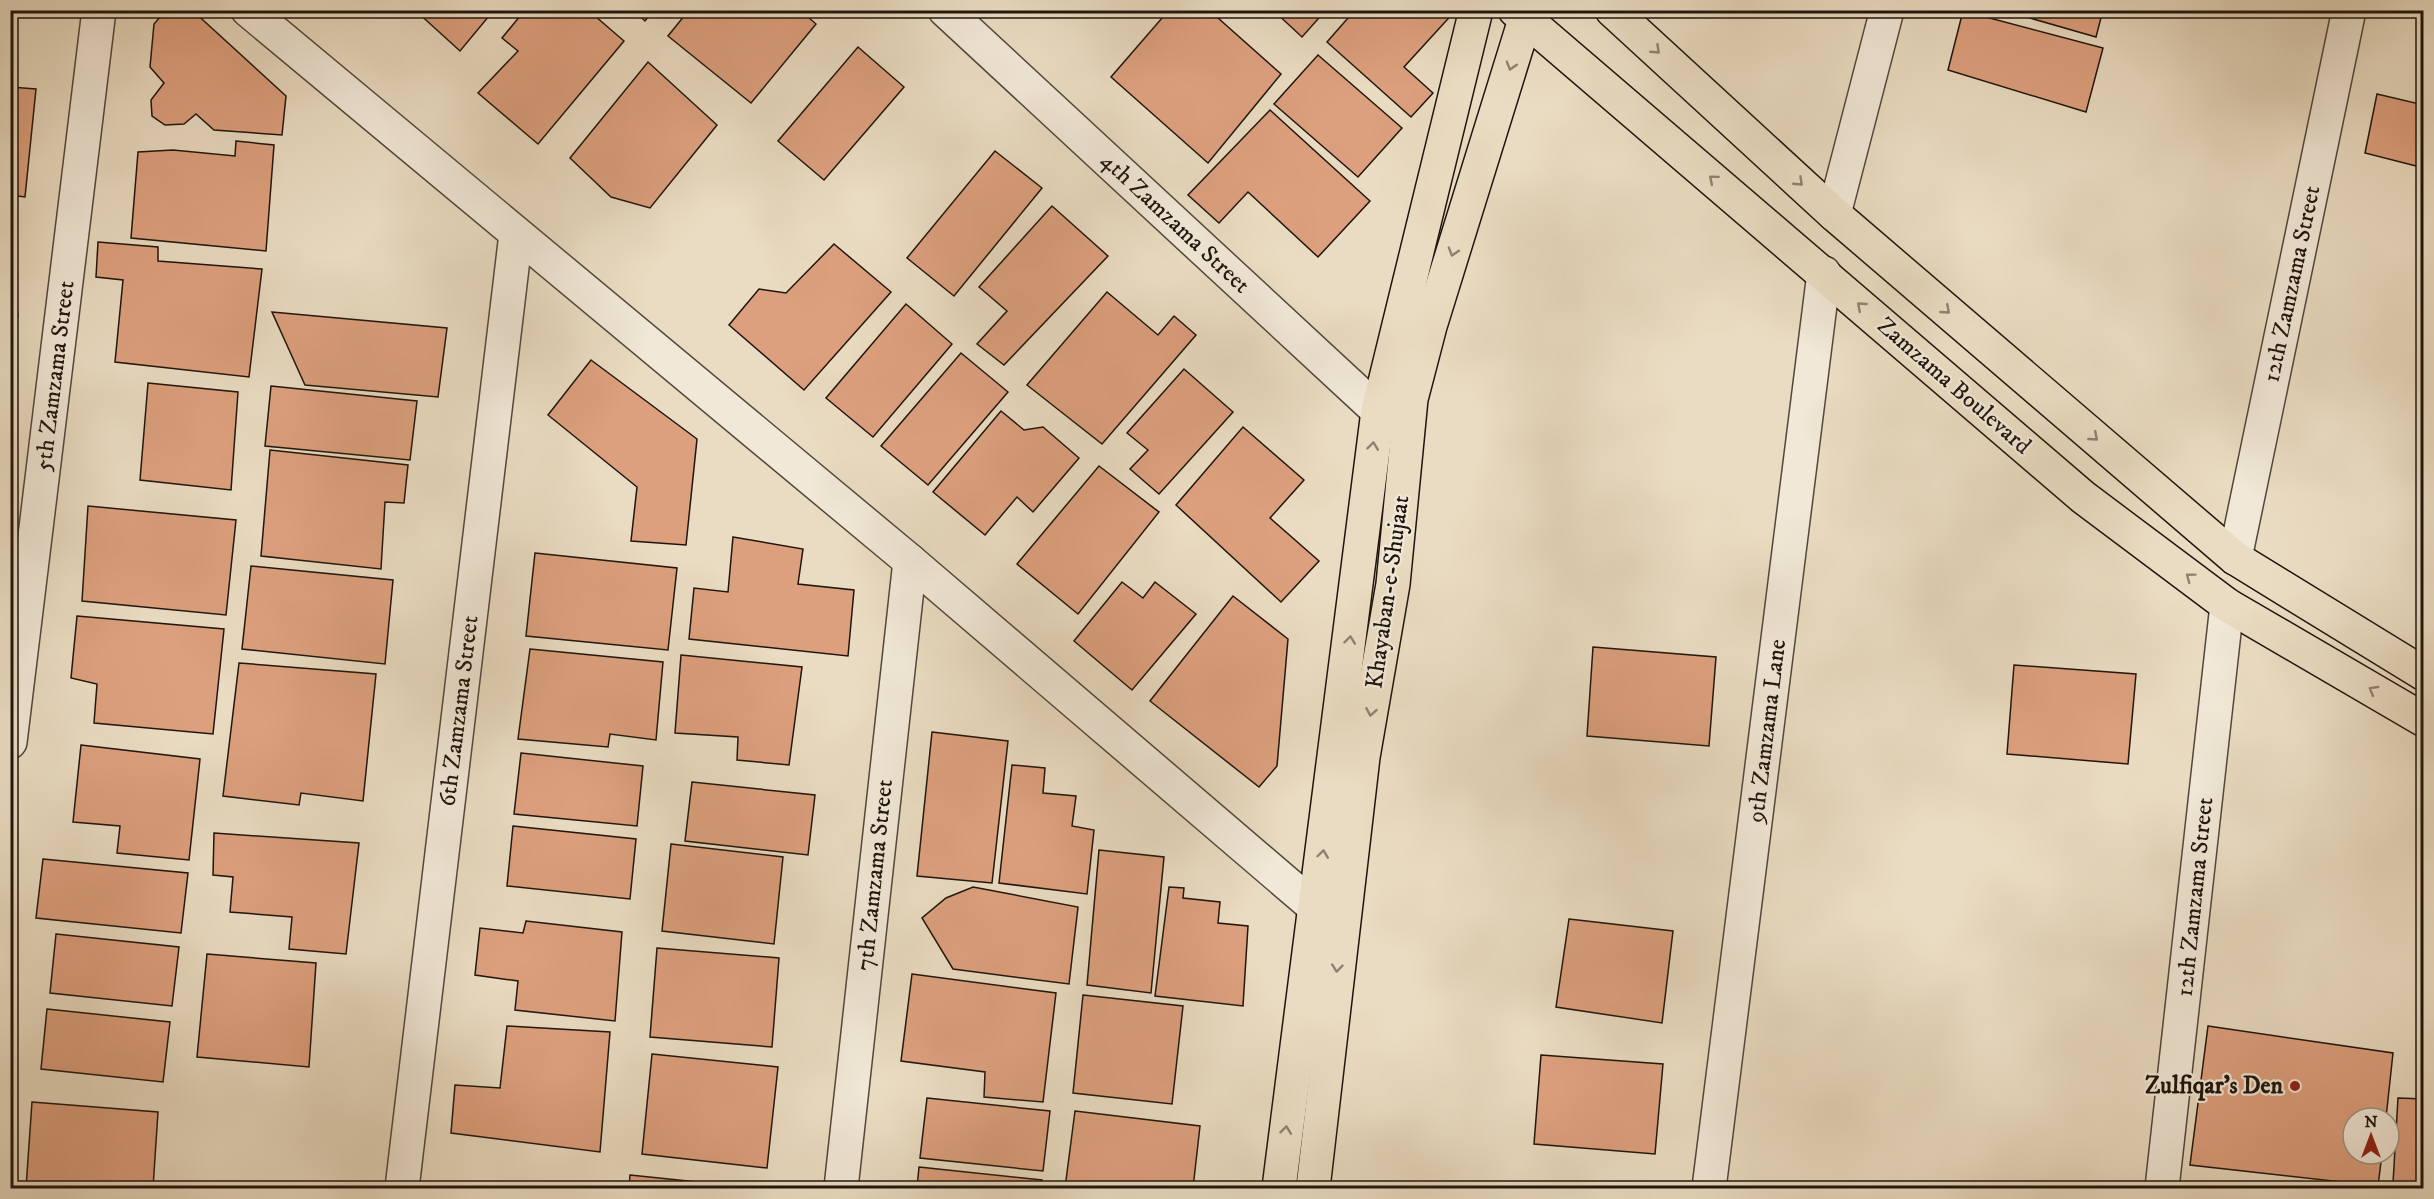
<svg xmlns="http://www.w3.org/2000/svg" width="2434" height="1199" font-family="'IM FELL DW Pica',serif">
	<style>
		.building { fill: #dda07e; stroke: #1f150e; stroke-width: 1.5 }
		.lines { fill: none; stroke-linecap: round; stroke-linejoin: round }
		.minor-casing { stroke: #52473b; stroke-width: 36 }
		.major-casing { stroke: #1f150e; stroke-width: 36 }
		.minor { stroke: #f1e8d7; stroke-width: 33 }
		.major { stroke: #eadcc2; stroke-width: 33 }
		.oneway { stroke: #8f8271 }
		.poi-dot { fill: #8f2418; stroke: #f1e8d7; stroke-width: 2 }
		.labels { text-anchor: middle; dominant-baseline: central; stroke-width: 4.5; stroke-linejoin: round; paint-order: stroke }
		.street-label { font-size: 24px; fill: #1f150e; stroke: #f1e8d7 }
		.poi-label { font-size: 24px; font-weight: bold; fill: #1f150e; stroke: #f1e8d7; text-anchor: end }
	</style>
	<rect width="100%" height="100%" fill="#eadcc2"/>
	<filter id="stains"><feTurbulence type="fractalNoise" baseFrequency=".00333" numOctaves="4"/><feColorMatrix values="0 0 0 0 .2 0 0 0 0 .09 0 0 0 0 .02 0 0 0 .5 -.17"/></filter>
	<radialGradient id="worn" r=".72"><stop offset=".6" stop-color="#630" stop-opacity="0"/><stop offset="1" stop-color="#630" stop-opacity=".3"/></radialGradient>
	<g class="building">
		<polygon points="166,10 192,10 286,96 282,135 214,130 196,114 184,124 165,125 152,116 151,100 164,83 150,67 154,24"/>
		<polygon points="415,10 494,10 460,51"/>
		<polygon points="525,10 588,10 624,41 538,144 478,93 518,51 502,38"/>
		<polygon points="633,10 654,10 645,21"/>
		<polygon points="689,10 800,10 816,24 751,103 668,36"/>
		<polygon points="1169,10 1209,10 1281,74 1208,163 1111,77"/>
		<polygon points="1273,10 1326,10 1302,37"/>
		<polygon points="1355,10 1456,10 1404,67 1433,93 1411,117 1327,42"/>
		<polygon points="2002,10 2103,10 2096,37"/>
		<polygon points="1963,11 2103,48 2086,112 1948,70"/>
		<polygon points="858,47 904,87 824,180 778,141"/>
		<polygon points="1318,55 1402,128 1358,177 1274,104"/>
		<polygon points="648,62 717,125 650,208 611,197 570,158"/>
		<polygon points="10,87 36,89 25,197 10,195"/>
		<polygon points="2377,94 2424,105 2424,168 2365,153"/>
		<polygon points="1270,110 1370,201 1318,257 1248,192 1219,223 1188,195"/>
		<polygon points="236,141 274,145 266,251 131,238 138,152 173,150 235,156"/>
		<polygon points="995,151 1042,188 954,296 907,258"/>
		<polygon points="1052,206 1108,256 1004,365 977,344 1007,311 979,287"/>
		<polygon points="98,242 158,247 158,261 262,269 249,377 115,362 123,280 96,277"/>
		<polygon points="834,244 891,292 804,390 729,325 759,289 786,293"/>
		<polygon points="1107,292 1158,335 1174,316 1196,335 1102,444 1027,385"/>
		<polygon points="906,304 952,344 873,437 826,398"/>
		<polygon points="272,312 447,328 438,397 305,385"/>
		<polygon points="10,313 18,314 10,372"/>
		<polygon points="961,353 1008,392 928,485 881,446"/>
		<polygon points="591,360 697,439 686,545 631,541 637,487 548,415"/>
		<polygon points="1184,369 1233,412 1159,494 1130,469 1148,450 1127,433"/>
		<polygon points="148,383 238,392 231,490 140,480"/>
		<polygon points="271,386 417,401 410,460 265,446"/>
		<polygon points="1001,411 1024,430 1043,427 1079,458 1033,512 1017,497 985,535 933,492"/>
		<polygon points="1243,427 1304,480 1270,518 1319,561 1281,602 1176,505"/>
		<polygon points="270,450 408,465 404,503 385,502 381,569 261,556"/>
		<polygon points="1099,466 1159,512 1078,614 1017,564"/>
		<polygon points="88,506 236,520 226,615 82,601"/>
		<polygon points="733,537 803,549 798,584 854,590 848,656 689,639 694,588 728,592"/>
		<polygon points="535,553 677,568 668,650 526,636"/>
		<polygon points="251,566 393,580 385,664 242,649"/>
		<polygon points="1122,582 1143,598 1155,582 1196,614 1132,690 1074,641"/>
		<polygon points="1233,596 1288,639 1277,766 1259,787 1150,701"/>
		<polygon points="77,616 224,629 213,734 94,723 97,684 71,678"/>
		<polygon points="1593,647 1716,657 1709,746 1587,736"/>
		<polygon points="530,649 663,662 656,740 610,734 608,747 518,739"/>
		<polygon points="681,655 802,667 789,765 737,760 738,737 675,733"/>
		<polygon points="239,663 376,674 363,801 301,793 299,805 223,796"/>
		<polygon points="2014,665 2136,674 2128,764 2007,754"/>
		<polygon points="932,732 1008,741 992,883 917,876"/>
		<polygon points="81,745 200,759 189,860 117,853 120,826 73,822"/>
		<polygon points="521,753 643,766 637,826 514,814"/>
		<polygon points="1012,765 1045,768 1043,793 1076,796 1072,826 1094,830 1087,894 999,883"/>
		<polygon points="692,782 815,795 808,855 685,841"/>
		<polygon points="513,826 636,839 630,899 507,886"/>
		<polygon points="214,833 359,843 346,954 289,949 292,917 230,912 233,877 213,875"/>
		<polygon points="671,844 783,857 774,944 662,931"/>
		<polygon points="1099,850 1164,857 1151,993 1087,985"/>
		<polygon points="43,859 188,873 181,933 36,918"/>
		<polygon points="973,887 1078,907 1069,984 953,969 922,918 946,898"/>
		<polygon points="1169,887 1184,888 1183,898 1220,902 1218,923 1248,926 1243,1006 1155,996"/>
		<polygon points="1569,919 1673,931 1662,1023 1556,1007"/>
		<polygon points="526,921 622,932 615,1021 515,1010 518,981 475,975 480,928 523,933"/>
		<polygon points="56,934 179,947 172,1006 50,993"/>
		<polygon points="657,948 779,958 772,1047 650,1037"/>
		<polygon points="207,954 316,963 309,1067 197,1057"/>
		<polygon points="912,974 1056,993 1043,1102 984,1097 985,1072 901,1061"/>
		<polygon points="1083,995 1183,1006 1172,1104 1073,1093"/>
		<polygon points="47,1009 170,1022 163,1082 41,1069"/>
		<polygon points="507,1026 610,1032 600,1152 451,1133 455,1085 500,1088"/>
		<polygon points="2208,1026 2393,1053 2386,1118 2353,1118 2353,1154 2382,1154 2378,1186 2190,1165"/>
		<polygon points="652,1054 778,1067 767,1168 642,1154"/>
		<polygon points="1541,1055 1663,1064 1655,1154 1534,1144"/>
		<polygon points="927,1098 1050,1111 1043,1171 920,1158"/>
		<polygon points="2398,1098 2424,1099 2424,1185 2393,1183"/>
		<polygon points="32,1102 158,1112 153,1188 26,1188"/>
		<polygon points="1075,1111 1200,1126 1193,1188 1065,1188"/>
		<polygon points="919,1167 1042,1180 1041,1188 917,1188"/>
		<polygon points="630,1175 756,1188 629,1188"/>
	</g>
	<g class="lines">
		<g class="minor-casing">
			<g id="minor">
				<polyline points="248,10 910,561 1332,922"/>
				<polyline points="945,10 1378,411 1399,427"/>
				<polyline points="1834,214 1887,10"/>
				<polyline points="2235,558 2349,10"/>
				<polyline points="10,742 99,10"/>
				<polyline points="402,1188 516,234"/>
				<polyline points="841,1188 910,561"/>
				<polyline points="1709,1188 1824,273"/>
				<polyline points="2162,1188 2227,605"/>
			</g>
		</g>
		<g class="major-casing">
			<g id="major">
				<polyline points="1515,10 2083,497 2227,605 2424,720"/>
				<polyline points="1612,10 1834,214 2235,558 2424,674"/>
				<polyline points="1279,1188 1378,411 1476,10"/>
				<polyline points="1313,1188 1363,757 1393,584 1411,399 1430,326 1528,10"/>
			</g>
		</g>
		<use href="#minor" class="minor"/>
		<use href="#major" class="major"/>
	</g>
	<defs><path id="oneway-chevron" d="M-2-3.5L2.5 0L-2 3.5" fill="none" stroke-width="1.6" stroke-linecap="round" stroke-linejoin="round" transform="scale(1.5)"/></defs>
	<g class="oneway">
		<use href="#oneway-chevron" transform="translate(1656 50) rotate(43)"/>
		<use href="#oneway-chevron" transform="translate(1511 66) rotate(107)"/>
		<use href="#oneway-chevron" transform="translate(1713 179) rotate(-140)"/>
		<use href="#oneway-chevron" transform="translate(1799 182) rotate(43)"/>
		<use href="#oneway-chevron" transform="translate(1453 252) rotate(107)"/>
		<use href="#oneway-chevron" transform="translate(1861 306) rotate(-139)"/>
		<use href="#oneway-chevron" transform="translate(1946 310) rotate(41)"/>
		<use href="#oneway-chevron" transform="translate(2094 437) rotate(41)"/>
		<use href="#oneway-chevron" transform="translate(1373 446) rotate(-83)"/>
		<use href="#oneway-chevron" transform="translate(2190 577) rotate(-143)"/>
		<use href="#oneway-chevron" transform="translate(1350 640) rotate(-83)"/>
		<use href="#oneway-chevron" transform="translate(2373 690) rotate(-150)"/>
		<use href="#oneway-chevron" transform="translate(1371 712) rotate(100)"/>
		<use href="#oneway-chevron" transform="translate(1323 854) rotate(-82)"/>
		<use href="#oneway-chevron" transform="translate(1337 968) rotate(96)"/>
		<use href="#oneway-chevron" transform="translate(1286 1130) rotate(-83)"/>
	</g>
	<circle class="poi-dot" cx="2295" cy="1086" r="6"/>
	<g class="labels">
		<g class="street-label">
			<text transform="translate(1175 223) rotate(43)">4th Zamzama Street</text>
			<text transform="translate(2292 284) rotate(-78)">12th Zamzama Street</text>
			<text transform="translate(55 376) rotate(-83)">5th Zamzama Street</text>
			<text transform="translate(1954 386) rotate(41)">Zamzama Boulevard</text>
			<text transform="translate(1388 592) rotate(-82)">Khayaban-e-Shujaat</text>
			<text transform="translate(459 711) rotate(-83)">6th Zamzama Street</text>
			<text transform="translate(1767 731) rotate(-83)">9th Zamzama Lane</text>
			<text transform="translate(875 875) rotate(-84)">7th Zamzama Street</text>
			<text transform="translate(2195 897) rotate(-84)">12th Zamzama Street</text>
		</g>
		<g class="poi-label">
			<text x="2283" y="1086">Zulfiqar's Den</text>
		</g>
	</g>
	<rect width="2434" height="1199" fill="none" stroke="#eadcc2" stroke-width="36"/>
	<rect x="12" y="12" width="2410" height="1175" fill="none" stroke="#1f150e" stroke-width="3"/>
	<rect x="18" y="18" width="2398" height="1163" fill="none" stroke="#1f150e" stroke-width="1.5"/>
	<g transform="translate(2371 1136)"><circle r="28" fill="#f1e8d7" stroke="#9d9487" stroke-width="1.5"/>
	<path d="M0-4.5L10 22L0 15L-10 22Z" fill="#8f2418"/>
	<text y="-9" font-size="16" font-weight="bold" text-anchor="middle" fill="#1f150e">N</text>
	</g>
	<rect width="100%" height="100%" filter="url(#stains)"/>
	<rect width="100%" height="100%" fill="url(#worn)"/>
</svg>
